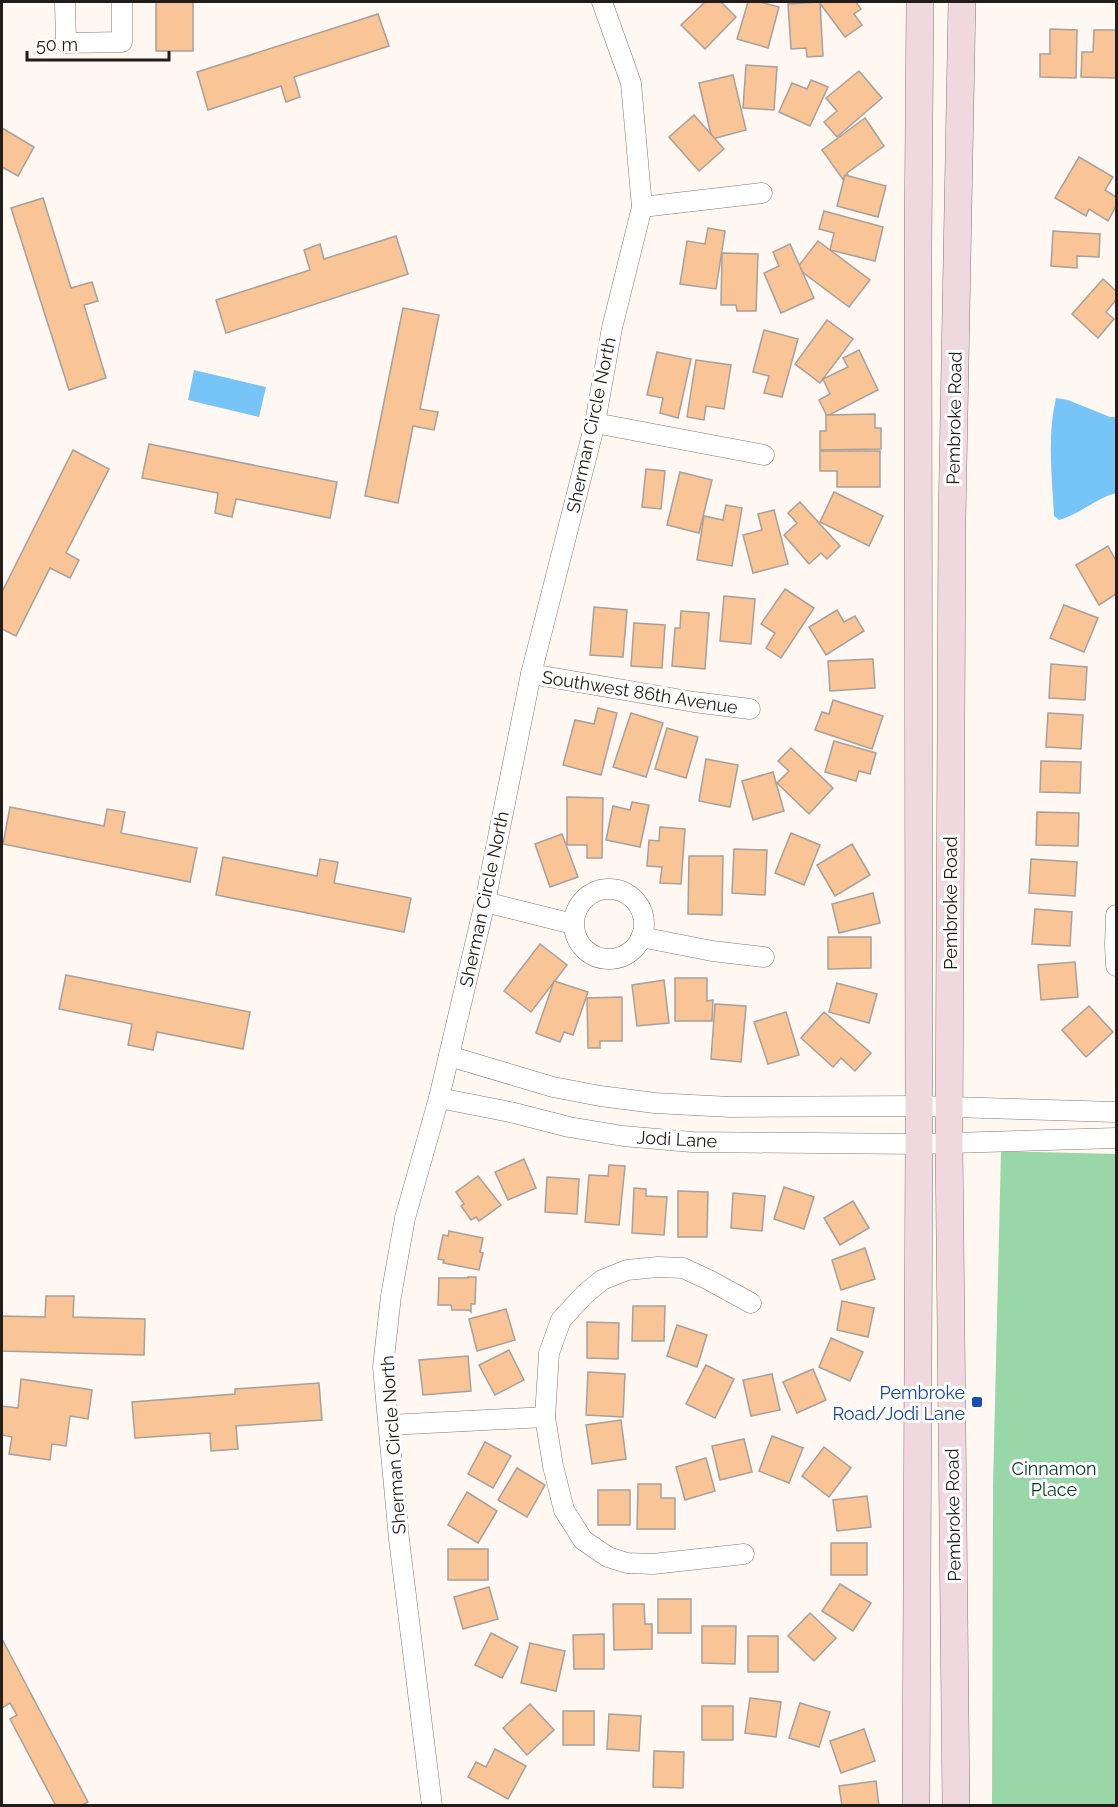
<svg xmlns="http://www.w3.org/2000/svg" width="1118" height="1807" font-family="Raleway,sans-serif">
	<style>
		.green { fill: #99d7a9 }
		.water { fill: #77c4f8 }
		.building { fill: #f9c496; stroke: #a8a09a; stroke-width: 1.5 }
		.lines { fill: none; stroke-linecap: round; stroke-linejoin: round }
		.street-casing { stroke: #827b75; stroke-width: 21 }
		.secondary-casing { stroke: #827b75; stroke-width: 28 }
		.street { stroke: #fff; stroke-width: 20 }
		.secondary { stroke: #f0d8df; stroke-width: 27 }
		.transit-dot { fill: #1a4fb4; stroke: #fff; stroke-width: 2 }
		.labels { text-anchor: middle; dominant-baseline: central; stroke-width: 6; stroke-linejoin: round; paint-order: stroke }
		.street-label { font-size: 18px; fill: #201d1a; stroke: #fff }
		.transit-label { font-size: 18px; fill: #164399; stroke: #fff; text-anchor: end }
		.park-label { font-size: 18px; fill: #003d1b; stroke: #fff }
	</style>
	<rect width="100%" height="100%" fill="#fef7f2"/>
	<polygon class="green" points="1001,1151 1116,1154 1116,1805 992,1806 993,1486"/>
	<g class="water">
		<polygon points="194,370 266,387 259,417 188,400"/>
		<path d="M1056,398l12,2 42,17h6v76c-21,6 -36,21 -57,27l-5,-4c-2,-39 -7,-80 2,-118z"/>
	</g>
	<g class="building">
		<rect x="156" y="2" width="37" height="49"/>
		<polygon points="705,2 721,2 736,17 705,49 681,25"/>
		<polygon points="748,2 760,2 779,7 768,48 737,39"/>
		<polygon points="819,2 856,2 861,9 854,14 862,25 845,37"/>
		<polygon points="820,2 823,56 807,57 806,48 791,49 788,4"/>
		<polygon points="378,14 389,46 294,77 300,97 286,102 281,86 208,110 197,72"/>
		<polygon points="1050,29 1077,30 1076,78 1040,77 1040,54 1050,54"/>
		<polygon points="1094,30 1116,30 1116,78 1081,77 1082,52 1093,52"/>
		<polygon points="746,65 777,67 774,110 743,108"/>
		<polygon points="859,71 882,98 837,137 824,122 837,111 826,98"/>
		<polygon points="733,75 746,130 712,139 699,83"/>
		<polygon points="811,80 828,87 810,126 779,112 792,83 807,89"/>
		<polygon points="694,115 724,149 699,171 669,137"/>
		<polygon points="865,118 884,146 847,173 849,177 844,181 822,150"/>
		<polygon points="2,128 34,147 18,176 2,167"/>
		<polygon points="1079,157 1113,177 1105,190 1116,197 1116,206 1108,221 1089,209 1086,216 1055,198"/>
		<polygon points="845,175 886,186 878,217 837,206"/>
		<polygon points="43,198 71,288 92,282 98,301 84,305 106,378 69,390 11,208"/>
		<polygon points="824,211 883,227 875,261 830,250 834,233 819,229"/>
		<polygon points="708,228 725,231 716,289 680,284 687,241 705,244"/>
		<polygon points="1053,231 1100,234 1099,257 1077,256 1077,268 1051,266"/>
		<polygon points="396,236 408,274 226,333 216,300 310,270 304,250 320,244 324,259"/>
		<polygon points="818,241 870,280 849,307 797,268"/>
		<polygon points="790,244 814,298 781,313 764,273 779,266 773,252"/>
		<polygon points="722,253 758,254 756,311 737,311 736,305 721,305"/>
		<polygon points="1103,279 1116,291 1116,300 1106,312 1114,319 1098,338 1072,314"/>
		<polygon points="403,308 439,315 420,409 438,412 434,430 413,426 398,503 365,496"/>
		<polygon points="827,320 853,339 820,383 795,364"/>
		<polygon points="764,330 798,339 782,397 764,393 769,376 753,372"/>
		<polygon points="859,350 878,390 827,416 819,400 830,394 823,379 848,367 843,358"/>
		<polygon points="657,352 691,359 678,418 660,413 663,398 647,395"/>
		<polygon points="696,360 731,365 724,409 706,406 704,420 687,417"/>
		<polygon points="875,414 875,428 881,428 881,449 820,450 820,431 826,431 826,415"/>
		<polygon points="149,444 337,482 330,518 236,499 232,517 215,513 218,493 142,478"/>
		<polygon points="73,450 109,469 66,553 79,560 70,578 50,568 16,636 2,629 2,592"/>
		<polygon points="820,451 880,451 880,487 837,487 837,471 820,471"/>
		<polygon points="646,469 665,471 661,509 642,507"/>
		<polygon points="680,472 712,480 699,533 667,525"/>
		<polygon points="834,492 883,516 869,546 820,522"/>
		<polygon points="800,502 840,546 827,559 821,553 809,564 784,535 797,523 788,513"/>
		<polygon points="726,505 742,508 732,566 697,560 704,516 723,520"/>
		<polygon points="774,510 788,564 753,573 743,535 762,530 758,514"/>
		<polygon points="1108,546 1116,561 1116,594 1099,605 1076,565"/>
		<polygon points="785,589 814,608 781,658 766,648 775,633 761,624"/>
		<polygon points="724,596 755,599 751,644 720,641"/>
		<polygon points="1064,605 1098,618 1084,652 1050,638"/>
		<polygon points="594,607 627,610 623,657 590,655"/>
		<polygon points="837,610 844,622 855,616 864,631 826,655 809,627"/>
		<polygon points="681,611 709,613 705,669 672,666 675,628 680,628"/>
		<polygon points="634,623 665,625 662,668 631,666"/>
		<polygon points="873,659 875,688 830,691 828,661"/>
		<polygon points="1051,664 1087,667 1085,700 1049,698"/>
		<polygon points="833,700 883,716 872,749 815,730 822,712 829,714"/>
		<polygon points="598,708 617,713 601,775 563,765 575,720 594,724"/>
		<polygon points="631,713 663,723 646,777 613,767"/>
		<polygon points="1048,713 1083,715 1081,749 1046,747"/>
		<polygon points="667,728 698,737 686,778 655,769"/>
		<polygon points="834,741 876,753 870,774 859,771 856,781 825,772"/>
		<polygon points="791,748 833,788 809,814 777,783 789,771 778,761"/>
		<polygon points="706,759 738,765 730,807 699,801"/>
		<polygon points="1041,761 1081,762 1080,793 1040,792"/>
		<polygon points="773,772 784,811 753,820 742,781"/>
		<polygon points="567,797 603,798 602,858 587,858 587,845 567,845"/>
		<polygon points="632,802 649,805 640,847 606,840 613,806 630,810"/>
		<polygon points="10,807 104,826 107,809 125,812 121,833 197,848 190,882 3,844"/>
		<polygon points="1037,812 1079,813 1078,846 1036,845"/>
		<polygon points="660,827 685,829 681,884 660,883 662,867 647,866 649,840 659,841"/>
		<polygon points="791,833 820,845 804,885 775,873"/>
		<polygon points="562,834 578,877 550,887 535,844"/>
		<polygon points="852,844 870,875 835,896 817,865"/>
		<polygon points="734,849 767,850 765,895 732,893"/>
		<polygon points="689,856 723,856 722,915 688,914"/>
		<polygon points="223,857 317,876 320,859 338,862 334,883 411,898 404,932 216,895"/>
		<polygon points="1031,859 1077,862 1075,896 1029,893"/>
		<polygon points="873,893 880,923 839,933 832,904"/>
		<polygon points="1035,909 1072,912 1070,946 1032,944"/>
		<polygon points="828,937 871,937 871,968 828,969"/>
		<polygon points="540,944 567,965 531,1012 504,991"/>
		<polygon points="1075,962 1078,997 1041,1000 1038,965"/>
		<polygon points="66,975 250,1012 243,1049 157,1032 153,1050 128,1045 132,1024 59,1009"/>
		<polygon points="675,978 707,978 707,1001 713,1000 712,1021 675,1021"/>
		<polygon points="664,980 669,1023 637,1026 632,985"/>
		<polygon points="554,981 588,992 573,1035 564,1032 560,1042 536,1033"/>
		<polygon points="837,983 877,994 869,1023 829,1012"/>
		<polygon points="622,997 622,1041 600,1041 600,1048 588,1048 587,998"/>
		<polygon points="715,1004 746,1006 741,1062 711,1059"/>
		<polygon points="1089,1006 1113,1032 1086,1057 1062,1030"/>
		<polygon points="786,1012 799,1055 768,1064 754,1022"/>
		<polygon points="824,1012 871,1053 855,1071 841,1058 833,1067 801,1038"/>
		<polygon points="524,1159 536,1188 508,1200 495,1172"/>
		<polygon points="609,1165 625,1166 619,1225 585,1222 589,1175 608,1176"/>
		<polygon points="478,1176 501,1205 479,1221 476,1217 471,1220 461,1206 464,1204 456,1192"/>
		<polygon points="547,1177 579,1179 577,1214 545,1212"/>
		<polygon points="784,1187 814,1197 804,1229 774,1219"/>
		<polygon points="634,1188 646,1189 646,1196 667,1197 664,1235 632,1233"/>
		<polygon points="678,1191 708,1192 707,1237 678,1237"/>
		<polygon points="733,1193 765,1196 762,1231 731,1228"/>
		<polygon points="853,1201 869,1228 840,1245 824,1218"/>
		<polygon points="449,1231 483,1238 480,1252 483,1253 479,1270 443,1263 444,1260 438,1259 443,1235 448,1236"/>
		<polygon points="865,1248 875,1279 841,1290 832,1260"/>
		<polygon points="468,1277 476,1277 475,1304 471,1304 471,1312 469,1310 452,1310 451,1305 438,1305 439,1278 468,1278"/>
		<polygon points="46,1296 74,1296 73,1317 145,1319 144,1355 2,1351 2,1316 45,1317"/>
		<polygon points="842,1301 874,1308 868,1337 837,1330"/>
		<polygon points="633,1306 665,1306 664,1341 632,1341"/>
		<polygon points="506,1309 515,1340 477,1351 469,1319"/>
		<polygon points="587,1322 619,1323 618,1359 587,1358"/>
		<polygon points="677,1325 707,1335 697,1367 667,1356"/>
		<polygon points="831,1338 863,1352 850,1381 819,1367"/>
		<polygon points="509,1350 524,1380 495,1395 479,1365"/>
		<polygon points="468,1356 471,1391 423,1395 419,1360"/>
		<polygon points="706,1365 734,1379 715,1418 686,1404"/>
		<polygon points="813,1369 826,1400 797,1413 783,1382"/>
		<polygon points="588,1372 625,1374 623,1417 586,1415"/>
		<polygon points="772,1374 780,1410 751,1416 743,1380"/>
		<polygon points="21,1379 92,1390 88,1419 70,1416 66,1446 52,1444 50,1460 9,1454 12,1437 2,1435 2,1406 18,1408"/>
		<polygon points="319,1383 322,1420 236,1426 238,1449 211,1451 210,1433 135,1438 132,1402 235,1394 235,1389"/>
		<polygon points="621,1420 626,1459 592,1464 586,1425"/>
		<polygon points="772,1436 803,1448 789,1483 759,1471"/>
		<polygon points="744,1439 752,1472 720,1480 712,1446"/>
		<polygon points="485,1442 511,1456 493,1488 468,1474"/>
		<polygon points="824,1447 851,1468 829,1497 802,1476"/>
		<polygon points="706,1458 715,1491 685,1500 676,1467"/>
		<polygon points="517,1468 545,1485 527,1517 498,1500"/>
		<polygon points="638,1484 661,1484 661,1498 675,1498 675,1529 637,1529"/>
		<rect x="598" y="1490" width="32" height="35"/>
		<polygon points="467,1492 497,1511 478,1543 448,1525"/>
		<polygon points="867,1496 871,1527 837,1531 833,1500"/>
		<rect x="831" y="1543" width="36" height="32"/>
		<rect x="448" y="1549" width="40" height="31"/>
		<polygon points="840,1584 871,1603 853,1631 822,1611"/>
		<polygon points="489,1587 498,1619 463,1629 454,1597"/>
		<rect x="658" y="1599" width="33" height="34"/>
		<polygon points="613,1604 644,1604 645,1624 652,1624 652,1649 614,1650"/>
		<polygon points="810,1613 836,1638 814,1661 788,1636"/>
		<polygon points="702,1626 736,1626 735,1664 702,1663"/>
		<polygon points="491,1633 518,1647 502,1678 475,1665"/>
		<polygon points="604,1634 604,1669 574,1669 573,1635"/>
		<rect x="748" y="1636" width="30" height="36"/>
		<polygon points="2,1639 88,1802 81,1806 56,1806 10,1719 17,1715 10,1703 2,1708"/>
		<polygon points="530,1643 565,1651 556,1691 521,1683"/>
		<polygon points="750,1698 781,1702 776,1737 745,1733"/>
		<polygon points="800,1703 830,1712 819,1747 789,1738"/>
		<polygon points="530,1704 554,1730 527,1755 503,1728"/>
		<rect x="702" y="1706" width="31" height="34"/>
		<rect x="563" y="1711" width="31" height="34"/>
		<polygon points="609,1714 641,1716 639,1751 607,1749"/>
		<polygon points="864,1729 875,1761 841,1773 830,1741"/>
		<polygon points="495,1749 526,1766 508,1799 468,1777 476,1762 486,1767"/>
		<polygon points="654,1751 684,1752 683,1788 653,1787"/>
		<polygon points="876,1781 879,1806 842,1806 839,1786"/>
	</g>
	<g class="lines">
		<g class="street-casing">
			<g id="street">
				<polyline points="65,2 66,43 122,42 122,2"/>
				<polyline points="642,207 762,193"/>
				<polyline points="595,423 764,455"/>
				<polyline points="531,674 694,702 750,709"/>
				<circle cx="609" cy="924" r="35"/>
				<polyline points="485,902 573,924"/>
				<polyline points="1116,915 1115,945 1116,966"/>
				<polyline points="641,937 712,951 764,957"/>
				<polyline points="449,1056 553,1087 600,1096 655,1103 730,1107 919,1106 1116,1112"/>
				<polyline points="439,1098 510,1112 569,1127 623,1136 692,1142 919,1144 1116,1138"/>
				<polyline points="389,1425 545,1417"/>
				<polyline points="744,1554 653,1564 627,1563 608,1557 583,1540 564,1510 553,1466 545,1417 549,1353 561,1320 584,1295 602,1280 627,1270 658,1267 683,1268 709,1280 751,1303"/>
				<polyline points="432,1806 399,1539 383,1367 391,1296 405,1218 439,1098 485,902 531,674 595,423 612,328 642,207 631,83 602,2"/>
			</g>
		</g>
		<g class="secondary-casing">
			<g id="secondary">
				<polyline points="916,1806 919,1144 918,244 920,2"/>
				<polyline points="956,1806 949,1143 952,519 962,2"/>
			</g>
		</g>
		<use href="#street" class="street"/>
		<use href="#secondary" class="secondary"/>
	</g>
	<rect class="transit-dot" x="971" y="1396" width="12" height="12" rx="3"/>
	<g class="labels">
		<g class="street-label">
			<text transform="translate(954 418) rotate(-89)">Pembroke Road</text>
			<text transform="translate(591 425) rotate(-78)">Sherman Circle North</text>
			<text transform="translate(640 692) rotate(9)">Southwest 86th Avenue</text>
			<text transform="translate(484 899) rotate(-78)">Sherman Circle North</text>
			<text transform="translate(950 903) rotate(-90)">Pembroke Road</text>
			<text transform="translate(677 1139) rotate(3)">Jodi Lane</text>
			<text transform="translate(393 1445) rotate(-94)">Sherman Circle North</text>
			<text transform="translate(953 1515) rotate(-91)">Pembroke Road</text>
		</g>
		<g class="transit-label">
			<text x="965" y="1392">Pembroke<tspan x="965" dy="21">Road/Jodi Lane</tspan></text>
		</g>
		<g class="park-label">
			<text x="1054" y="1468">Cinnamon<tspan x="1054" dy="21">Place</tspan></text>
		</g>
	</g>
	<rect width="1118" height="1807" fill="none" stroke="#201d1a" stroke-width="6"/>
	<path d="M27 51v9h142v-9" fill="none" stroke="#201d1a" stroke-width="3"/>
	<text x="36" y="51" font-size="18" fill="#201d1a" stroke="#ffffff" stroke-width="4.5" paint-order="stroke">50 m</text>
</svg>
